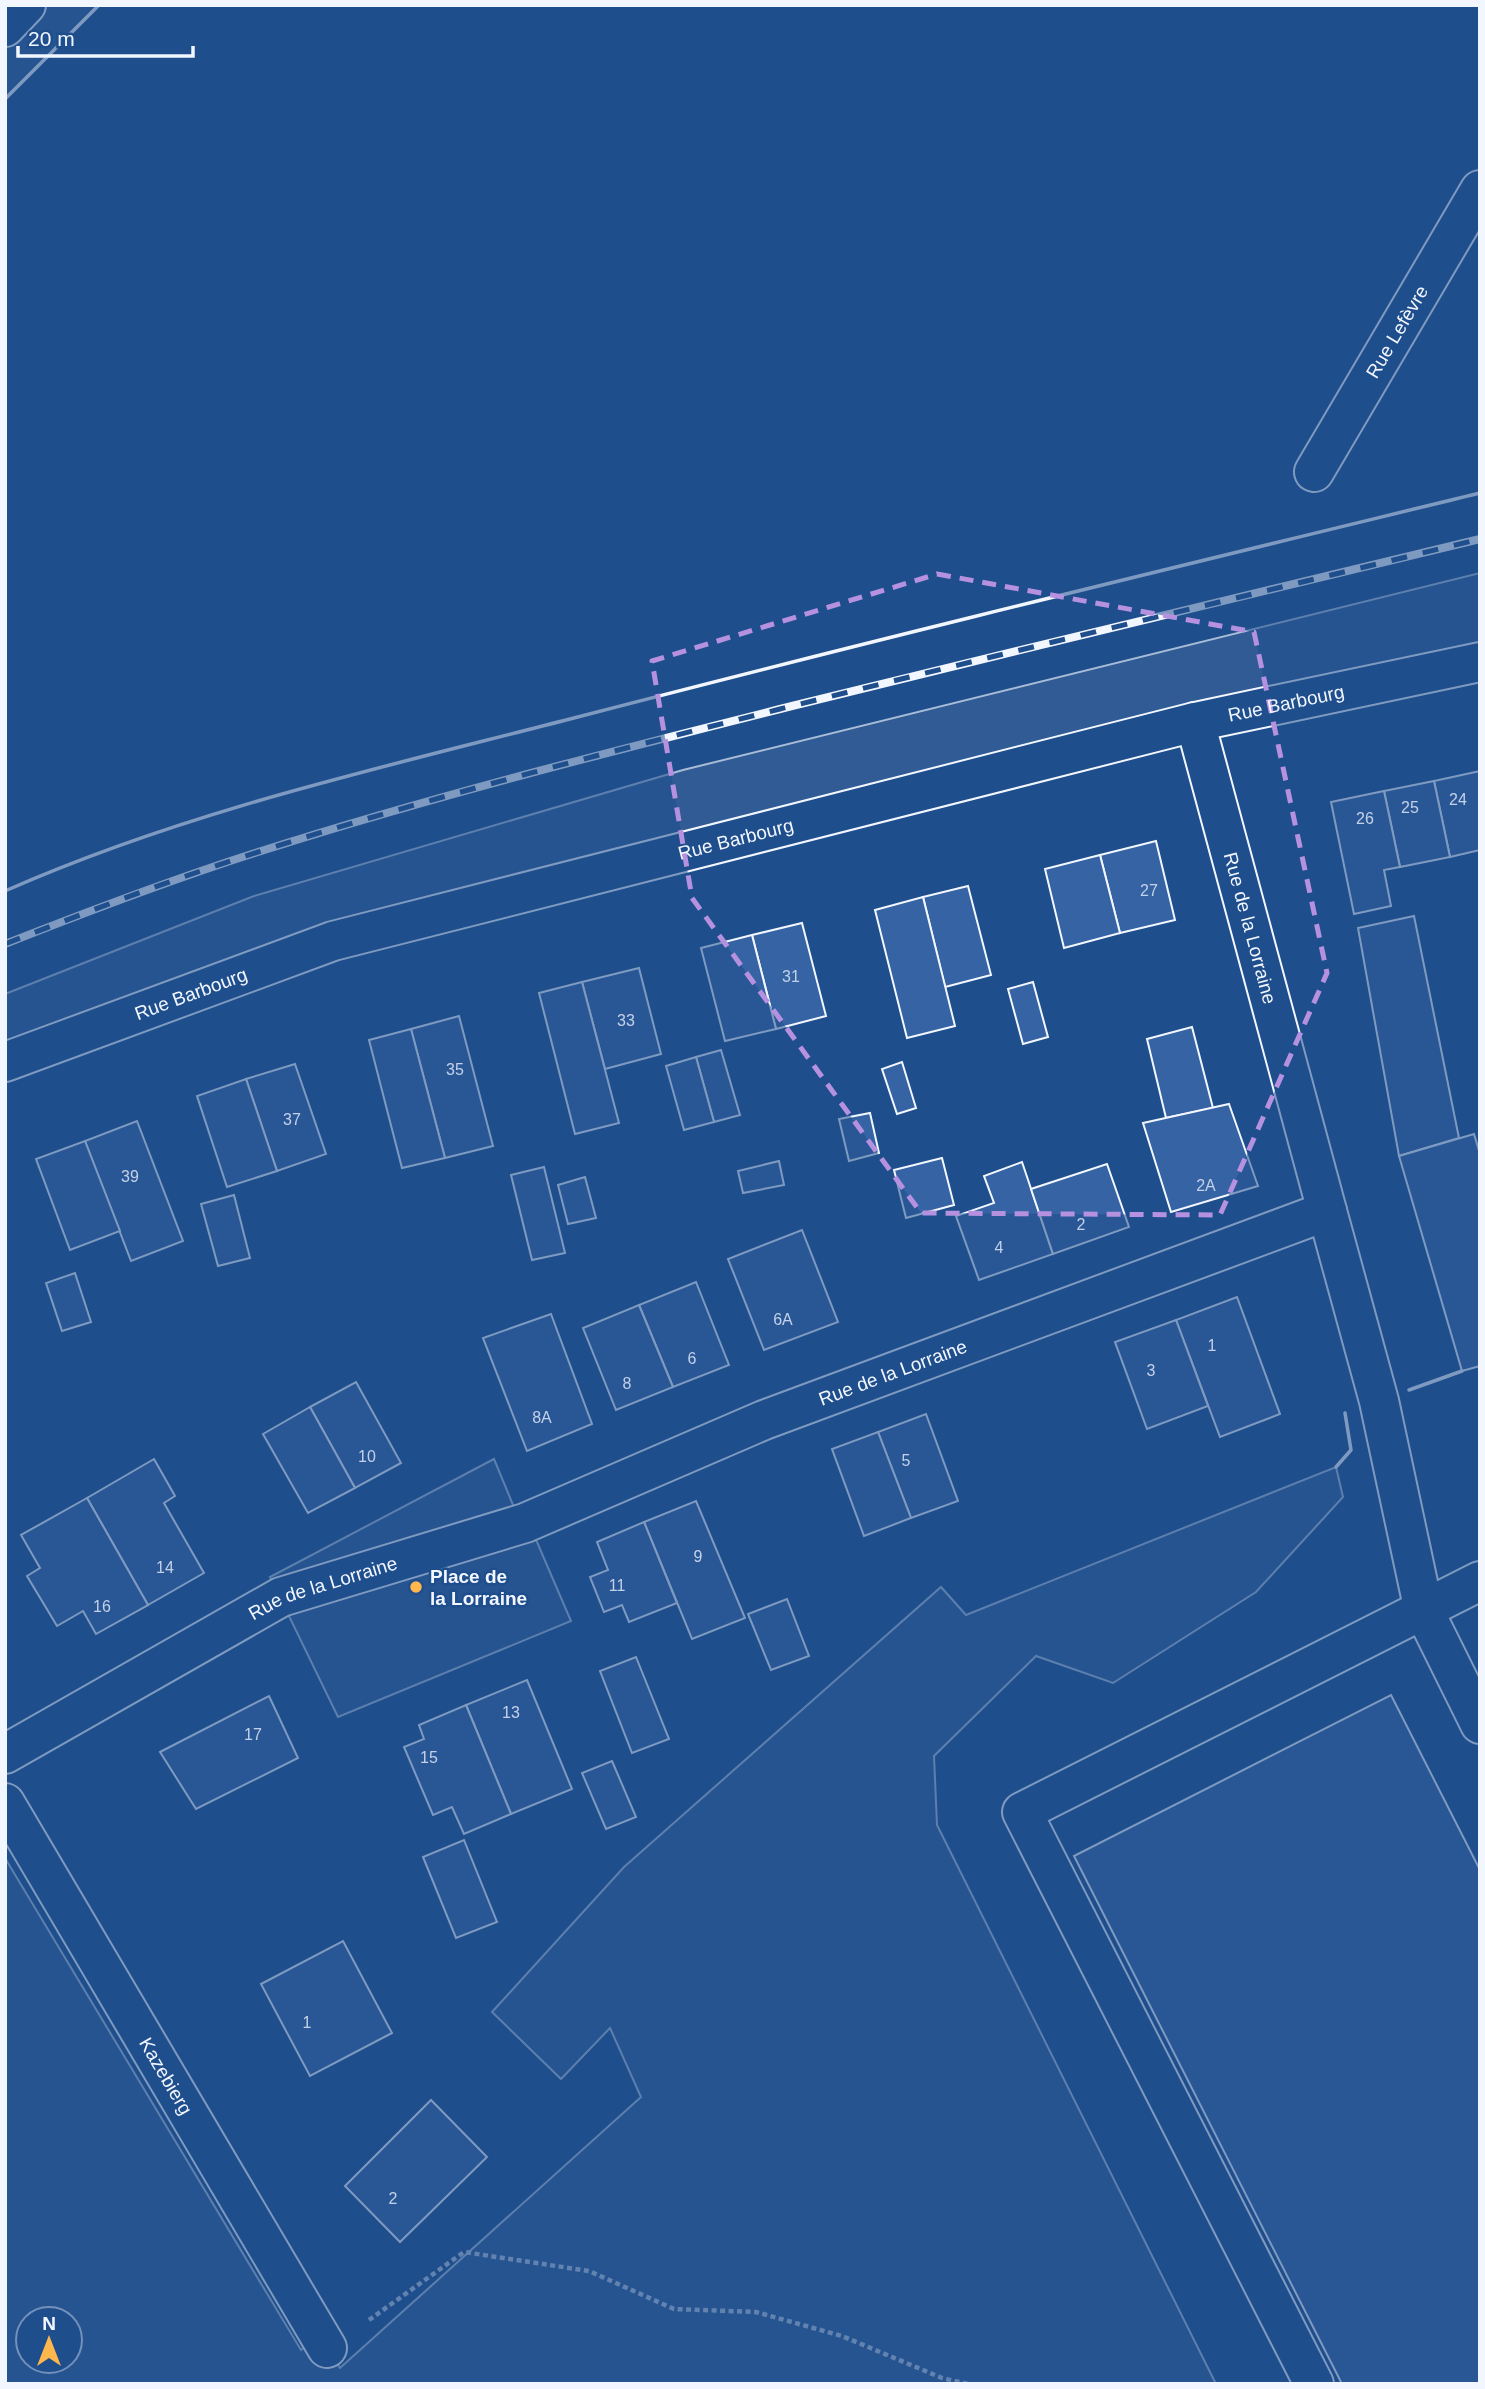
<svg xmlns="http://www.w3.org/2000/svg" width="1485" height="2389" font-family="Helvetica,sans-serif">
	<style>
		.built { fill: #305b95; stroke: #a8bbd7; stroke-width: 2; fill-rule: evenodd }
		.building { fill: #3563a3; stroke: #f2f6ff; stroke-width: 2 }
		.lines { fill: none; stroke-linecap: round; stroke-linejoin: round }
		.minor-casing { stroke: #f2f6ff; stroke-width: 42 }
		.major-casing { stroke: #f2f6ff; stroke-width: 42 }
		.path { stroke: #b3c4dc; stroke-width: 4.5; stroke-dasharray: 5 3.5; stroke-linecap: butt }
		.minor { stroke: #1f4e8c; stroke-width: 38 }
		.major { stroke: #1f4e8c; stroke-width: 38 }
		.rail-casing { stroke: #f2f6ff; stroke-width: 8 }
		.rail { stroke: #1f4e8c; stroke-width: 5; stroke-dasharray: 16; stroke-linecap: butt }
		.wall { stroke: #f2f6ff; stroke-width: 3.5 }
		.marked { fill: none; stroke: #b691df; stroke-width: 5; stroke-dasharray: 14 9; stroke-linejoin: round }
		.poi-dot { fill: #ffb74d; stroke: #1f4e8c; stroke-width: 2.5 }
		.labels { text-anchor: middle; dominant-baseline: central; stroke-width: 5; stroke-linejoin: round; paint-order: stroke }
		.number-label { font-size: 16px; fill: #c3d1e8 }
		.street-label { font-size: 19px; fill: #f2f6ff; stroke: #1f4e8c }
		.poi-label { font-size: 19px; font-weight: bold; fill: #f2f6ff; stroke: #1f4e8c; text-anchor: start }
	</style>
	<rect width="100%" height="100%" fill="#1f4e8c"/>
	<g class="built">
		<polygon points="5,5 99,5 5,99"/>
		<polygon points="1480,573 1480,662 333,941 5,1062 5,994 254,896 683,770"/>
		<polygon points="494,1459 513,1505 537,1542 571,1621 338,1717 270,1577"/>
		<path d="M1336,1467l7,30 -87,95 -143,91 -77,-27 -102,100 3,69 279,559h-1211v-526l296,492 18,-17 21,35 301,-271 -31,-69 -49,51 -69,-67 132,-145 317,-280 25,28zM28,2319h42v42h-42z"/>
	</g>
	<g class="building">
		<polygon points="1480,771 1480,850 1450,857 1434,781"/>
		<polygon points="1434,781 1450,857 1400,867 1384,791"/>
		<polygon points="1384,791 1400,867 1384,870 1391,906 1354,914 1331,802"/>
		<polygon points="1156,841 1175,920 1120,933 1100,855"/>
		<polygon points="1100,855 1120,933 1064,948 1045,869"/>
		<polygon points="968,886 991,975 945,987 923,897"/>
		<polygon points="923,897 955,1026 907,1038 875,910"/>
		<polygon points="1414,916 1459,1138 1399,1156 1358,928"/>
		<polygon points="802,923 826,1016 776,1029 752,935"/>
		<polygon points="752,935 776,1029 725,1041 701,948"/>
		<polygon points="639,968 661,1054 605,1069 582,982"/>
		<polygon points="582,982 619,1123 575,1134 539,993"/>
		<polygon points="1033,982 1048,1037 1023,1044 1008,989"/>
		<polygon points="459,1016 493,1146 445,1158 411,1029"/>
		<polygon points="1192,1027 1213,1108 1166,1118 1147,1039"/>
		<polygon points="411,1029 445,1158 402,1168 369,1040"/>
		<polygon points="721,1050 740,1115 714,1122 696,1057"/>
		<polygon points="696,1057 714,1122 684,1130 666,1066"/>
		<polygon points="902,1062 916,1108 897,1114 882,1069"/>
		<polygon points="295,1064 326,1154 277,1171 246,1079"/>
		<polygon points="246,1079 277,1171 227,1187 197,1096"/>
		<polygon points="1229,1104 1258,1186 1171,1212 1143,1123"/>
		<polygon points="870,1113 879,1153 849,1161 839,1119"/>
		<polygon points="137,1121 183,1241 131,1261 85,1141"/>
		<polygon points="1474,1134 1480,1154 1480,1366 1462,1371 1399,1156"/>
		<polygon points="85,1141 120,1231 70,1250 36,1159"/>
		<polygon points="942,1158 954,1205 906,1218 894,1170"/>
		<polygon points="779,1161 784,1185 743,1193 738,1171"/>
		<polygon points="1022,1162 1053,1254 979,1280 956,1216 994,1203 984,1176"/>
		<polygon points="1107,1164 1129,1227 1053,1254 1031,1189"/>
		<polygon points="544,1167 565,1253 532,1260 511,1175"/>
		<polygon points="585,1177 596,1218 568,1224 558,1185"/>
		<polygon points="234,1195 250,1258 218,1266 201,1204"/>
		<polygon points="802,1230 838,1322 764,1350 728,1259"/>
		<polygon points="75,1273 91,1322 62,1331 46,1283"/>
		<polygon points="696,1282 729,1365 673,1387 639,1305"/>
		<polygon points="1237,1297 1280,1414 1220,1437 1176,1320"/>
		<polygon points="639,1305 673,1387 616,1410 583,1328"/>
		<polygon points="551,1314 592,1424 527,1451 483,1338"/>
		<polygon points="1176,1320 1208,1406 1147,1429 1115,1342"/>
		<polygon points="356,1382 401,1463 355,1488 310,1407"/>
		<polygon points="310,1407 355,1488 308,1513 263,1434"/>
		<polygon points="926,1414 958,1501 911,1518 878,1432"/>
		<polygon points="878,1432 911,1518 864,1536 832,1449"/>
		<polygon points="154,1459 175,1496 164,1503 204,1573 148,1605 87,1498"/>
		<polygon points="87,1498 148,1605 96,1634 83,1611 57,1626 27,1576 40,1568 21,1535"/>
		<polygon points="696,1501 745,1618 692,1639 644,1522"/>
		<polygon points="644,1522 677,1603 629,1622 622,1605 604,1612 590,1577 608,1570 597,1542"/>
		<polygon points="787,1599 809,1656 771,1670 748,1614"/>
		<polygon points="636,1657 669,1739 632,1753 600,1671"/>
		<polygon points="527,1680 572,1789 511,1814 466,1705"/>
		<polygon points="1391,1695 1480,1870 1480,2384 1342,2384 1074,1856"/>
		<polygon points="269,1696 298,1758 196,1809 160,1752"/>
		<polygon points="466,1705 511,1814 464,1834 452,1807 433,1815 404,1747 424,1739 419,1725"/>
		<polygon points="612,1761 636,1817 606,1829 582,1773"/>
		<polygon points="464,1840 497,1922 456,1938 423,1857"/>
		<polygon points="343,1941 392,2033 310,2076 261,1984"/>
		<polygon points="431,2100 487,2157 400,2242 345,2186"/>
	</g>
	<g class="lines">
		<g class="minor-casing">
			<g id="minor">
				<path id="s1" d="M1314,472l166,-282"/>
				<path id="s2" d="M5,1062l328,-121 862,-219 285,-60"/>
				<polyline points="1327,1211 1379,1401 1424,1611 1480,1724"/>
				<path id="s3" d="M5,1754l276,-157 244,-74 239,-103 563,-209 -132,-489"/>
				<path id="s4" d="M5,1803l322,545"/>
				<polyline points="1314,2384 1022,1812 1480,1581"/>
			</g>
		</g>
		<g class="major-casing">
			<polyline id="major" points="5,27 26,5"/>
		</g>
		<polyline class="path" points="369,2320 464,2252 589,2271 674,2309 756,2312 842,2336 942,2378 968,2384"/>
		<use href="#minor" class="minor"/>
		<use href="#major" class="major"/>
		<g class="rail-casing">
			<path id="rail" d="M5,944c84,-33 168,-65 253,-92 176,-56 355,-101 534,-146 229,-57 458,-111 688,-167"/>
		</g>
		<use href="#rail" class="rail"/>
		<g class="wall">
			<polyline points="5,99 99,5"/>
			<path d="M5,891c181,-80 375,-123 565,-172 303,-79 606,-152 910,-226"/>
			<polyline points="1409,1390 1462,1371"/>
			<polyline points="1336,1467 1351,1450 1345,1413"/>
		</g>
	</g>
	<path d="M0 0H1485V2389H0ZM937,574l317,58 73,341 -107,242 -299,-2 -229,-315 -40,-237z" fill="#1f4e8c" fill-opacity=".55" fill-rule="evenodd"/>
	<path class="marked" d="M937,574l317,58 73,341 -107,242 -299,-2 -229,-315 -40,-237z"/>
	<circle class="poi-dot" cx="416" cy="1587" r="7"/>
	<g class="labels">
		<g class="number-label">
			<text x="1458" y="799">24</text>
			<text x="1410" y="807">25</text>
			<text x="1365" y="818">26</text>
			<text x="1149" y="890">27</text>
			<text x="791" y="976">31</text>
			<text x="626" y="1020">33</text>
			<text x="455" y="1069">35</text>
			<text x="292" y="1119">37</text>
			<text x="130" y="1176">39</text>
			<text x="1206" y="1185">2A</text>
			<text x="1081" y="1224">2</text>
			<text x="999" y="1247">4</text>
			<text x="783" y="1319">6A</text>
			<text x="1212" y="1345">1</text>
			<text x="692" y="1358">6</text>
			<text x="1151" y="1370">3</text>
			<text x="627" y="1383">8</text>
			<text x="542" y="1417">8A</text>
			<text x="367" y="1456">10</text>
			<text x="906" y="1460">5</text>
			<text x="698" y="1556">9</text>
			<text x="165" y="1567">14</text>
			<text x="617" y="1585">11</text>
			<text x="102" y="1606">16</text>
			<text x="511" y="1712">13</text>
			<text x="253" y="1734">17</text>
			<text x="429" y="1757">15</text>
			<text x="307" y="2022">1</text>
			<text x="393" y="2198">2</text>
		</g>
		<g class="street-label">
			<text stroke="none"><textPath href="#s1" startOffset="163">Rue Lefèvre</textPath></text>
			<text stroke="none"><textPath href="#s2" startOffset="1332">Rue Barbourg</textPath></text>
			<text stroke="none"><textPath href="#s2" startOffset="765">Rue Barbourg</textPath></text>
			<text transform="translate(1250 928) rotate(75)">Rue de la Lorraine</text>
			<text stroke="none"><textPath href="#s2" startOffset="198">Rue Barbourg</textPath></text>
			<text stroke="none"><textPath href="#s3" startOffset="970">Rue de la Lorraine</textPath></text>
			<text stroke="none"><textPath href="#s3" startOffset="360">Rue de la Lorraine</textPath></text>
			<text stroke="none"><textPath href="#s4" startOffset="317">Kazebierg</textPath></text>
		</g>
		<g class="poi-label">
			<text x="430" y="1576">Place de<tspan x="430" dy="22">la Lorraine</tspan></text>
		</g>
	</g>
	<rect width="1485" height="2389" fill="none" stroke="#f2f6ff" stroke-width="14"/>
	<g transform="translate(49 2340)"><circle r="33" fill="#1f4e8c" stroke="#7391ba" stroke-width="2"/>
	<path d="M0-5L12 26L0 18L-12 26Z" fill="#ffb74d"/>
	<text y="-10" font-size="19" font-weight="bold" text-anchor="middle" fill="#f2f6ff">N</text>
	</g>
	<path d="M18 46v10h175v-10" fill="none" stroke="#f2f6ff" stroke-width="3.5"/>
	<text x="28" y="46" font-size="21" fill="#f2f6ff" stroke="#1f4e8c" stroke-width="5" paint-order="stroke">20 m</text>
</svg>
